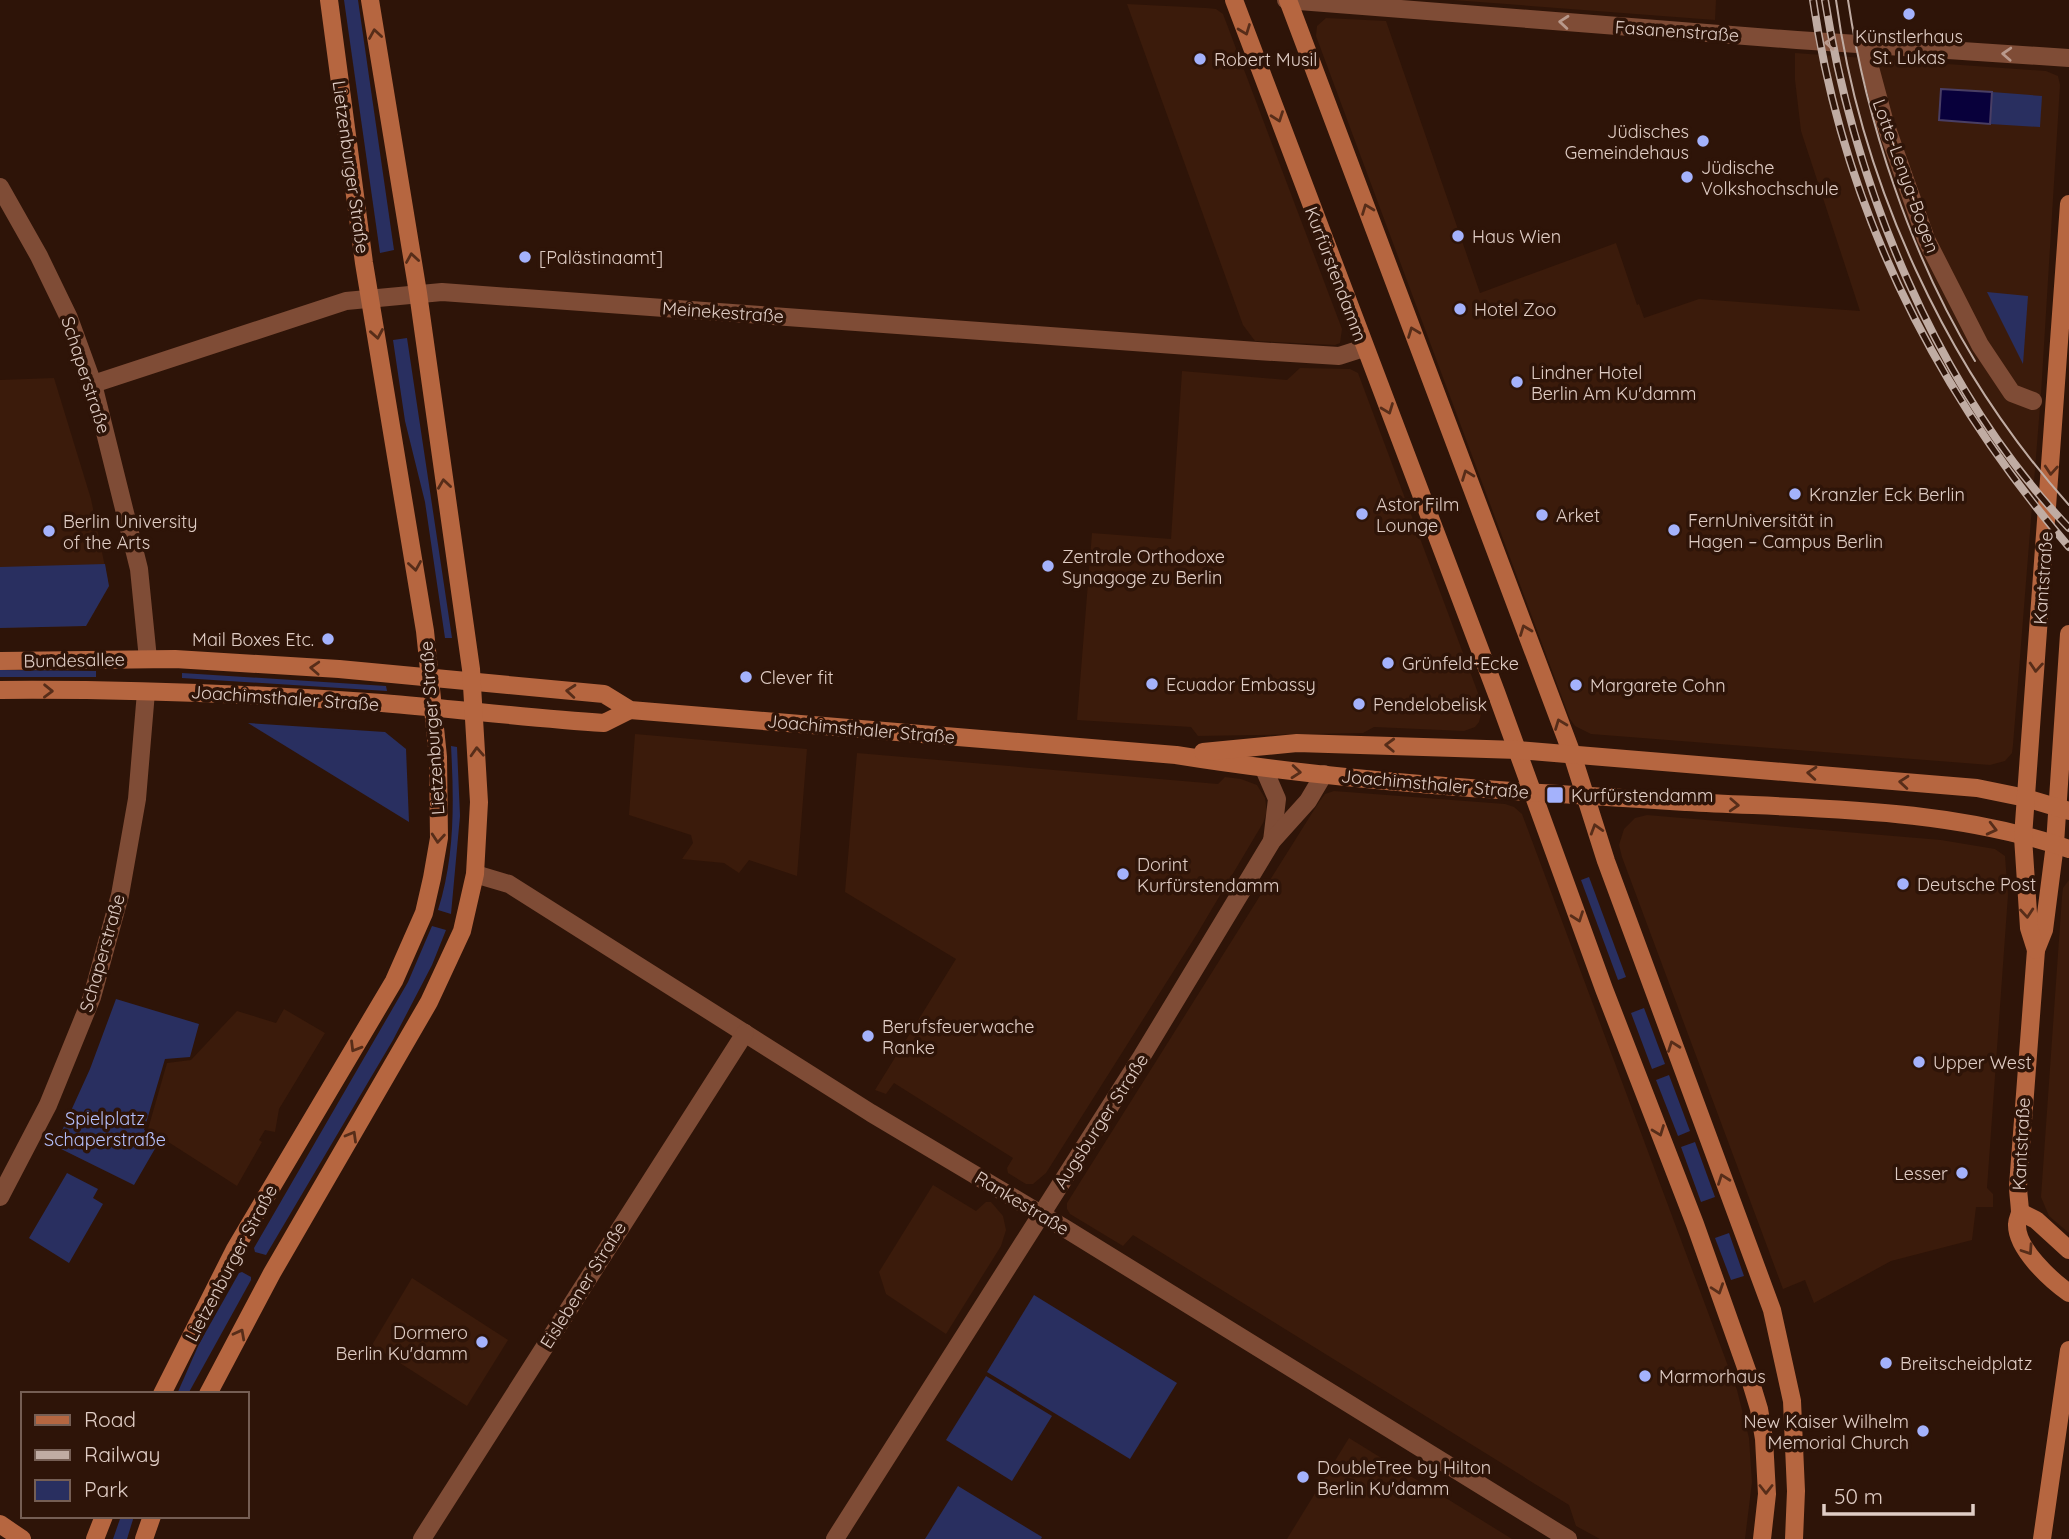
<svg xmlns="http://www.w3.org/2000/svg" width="2069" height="1539" font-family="Quicksand,sans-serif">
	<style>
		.built { fill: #3b1b0b }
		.green { fill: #292f60 }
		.water { fill: #08003b; stroke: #493e64; stroke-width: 2 }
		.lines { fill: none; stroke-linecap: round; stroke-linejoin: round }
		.street { stroke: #7f4c36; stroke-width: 18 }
		.secondary { stroke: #b66640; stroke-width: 18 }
		.tram { stroke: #c0aca3; stroke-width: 2 }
		.rail-casing { stroke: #c0aca3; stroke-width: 8 }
		.rail { stroke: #2e1408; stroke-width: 5; stroke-dasharray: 16; stroke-linecap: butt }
		.oneway { stroke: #b9998c }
		.oneway2 { stroke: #572d19 }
		.poi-dot { fill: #a4b2fc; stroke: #2e1408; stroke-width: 2.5 }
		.labels { text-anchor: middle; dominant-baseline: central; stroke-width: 7; stroke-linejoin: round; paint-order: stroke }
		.street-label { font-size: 18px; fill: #e0cdc5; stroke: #2e1408 }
		.poi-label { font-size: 18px; fill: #e0cdc5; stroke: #2e1408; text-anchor: start }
		.park-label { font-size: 18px; fill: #b6c1fd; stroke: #2e1408 }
	</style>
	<rect width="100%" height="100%" fill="#2e1408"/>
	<g class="built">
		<polygon points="1453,0 1716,0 1715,20"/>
		<polygon points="1127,4 1206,8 1216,9 1223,14 1342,329 1340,343 1335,345 1255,341 1243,325"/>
		<polygon points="1326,18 1386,21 1480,293 1616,243 1637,305 1639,304 1644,318 1699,299 1860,311 1801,131 1795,80 1795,53 2046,71 2058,76 2060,85 2041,394 2013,745 2012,753 2005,761 1990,765 1591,734 1575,726 1570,719 1316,36 1317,26"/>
		<polygon points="1300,368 1350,369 1358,373 1478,693 1482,710 1479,722 1475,727 1464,731 1374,727 1363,733 1198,736 1191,727 1077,720 1092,533 1171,539 1182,371 1287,380"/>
		<polygon points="54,378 91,499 109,586 86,626 0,628 0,380"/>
		<polygon points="635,734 807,749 797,876 749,860 739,873 724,863 682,859 693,843 691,835 629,815"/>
		<polygon points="857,753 1218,784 1225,777 1241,779 1257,785 1265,798 1267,812 1263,823 1197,934 1046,1173 1033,1184 1026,1184 1008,1173 1007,1168 1013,1158 894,1083 886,1094 875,1090 956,959 845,892"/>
		<polygon points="1334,791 1505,804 1514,807 1522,814 1737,1390 1749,1438 1752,1482 1745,1539 1600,1539 1576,1526 1569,1505 1133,1235 1123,1246 1070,1214 1067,1209 1067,1203 1319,802 1325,794"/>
		<polygon points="1647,815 1941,840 1995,849 2005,856 2008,895 1987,1188 1993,1194 1993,1207 1976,1207 1972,1240 1891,1261 1814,1303 1805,1280 1783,1289 1622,857 1619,845 1624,829 1635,818"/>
		<polygon points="2069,880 2069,1233 2049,1216 2041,1197 2062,897 2063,888"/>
		<polygon points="284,1009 325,1033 279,1109 275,1132 265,1130 259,1140 262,1142 237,1186 148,1129 167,1063 191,1060 237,1011 276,1023"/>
		<polygon points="933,1185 976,1211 986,1202 991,1202 1003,1216 1006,1230 1001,1246 946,1334 886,1294 879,1272"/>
		<polygon points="412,1278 508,1340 467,1406 372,1345"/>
		<polygon points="1349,1438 1512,1539 1287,1539"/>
	</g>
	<g class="green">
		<polygon points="344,0 358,0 394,250 380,253"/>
		<polygon points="1992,92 2042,96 2040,127 1990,124"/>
		<polygon points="1987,292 2028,296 2023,364"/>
		<polygon points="407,338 452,638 445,638 425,502 405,421 393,340"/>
		<polygon points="105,564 109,586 86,626 0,628 0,567"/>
		<polygon points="0,670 96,671 96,677 0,677"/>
		<polygon points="182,673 386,686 387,691 182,678"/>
		<polygon points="248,723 385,732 406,749 409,822"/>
		<path d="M451,746l6,1 3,69 -9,98 -13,-4c17,-54 16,-108 13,-164z"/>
		<polygon points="1589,877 1626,977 1618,980 1581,880"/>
		<polygon points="432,926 446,930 432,965 393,1040 266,1255 255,1252 254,1248 408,982"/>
		<polygon points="116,999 199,1024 190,1057 165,1059 144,1130 160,1140 134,1185 55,1146 90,1069"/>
		<polygon points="1644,1008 1665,1064 1652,1069 1631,1013"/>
		<polygon points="1669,1075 1690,1131 1678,1136 1656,1080"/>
		<polygon points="1695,1142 1715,1197 1701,1202 1681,1147"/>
		<polygon points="67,1173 98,1189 93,1198 103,1204 69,1263 29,1238"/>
		<polygon points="1729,1233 1744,1276 1731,1280 1715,1238"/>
		<polygon points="242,1272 251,1277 251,1280 188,1394 177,1394 199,1344 239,1273"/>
		<polygon points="1034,1295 1177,1383 1130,1459 987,1372"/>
		<polygon points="986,1376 1052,1416 1012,1481 946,1440"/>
		<polygon points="958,1486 1042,1537 1041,1539 925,1539"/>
		<polygon points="121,1516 134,1516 127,1539 113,1539"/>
	</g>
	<polygon class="water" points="1941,89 1992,92 1990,124 1939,120"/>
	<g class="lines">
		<g class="street">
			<polyline points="1286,0 1797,40 2069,58"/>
			<polyline points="1864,45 1885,123 1926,239 1980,345 2012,393 2033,401"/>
			<polyline points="0,187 39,256 69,318 93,384 139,569 148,659"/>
			<polyline points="93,384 346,301 442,292 1257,351 1339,356 1364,348"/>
			<polyline points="1264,769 1277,799 1272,841"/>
			<polyline points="475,874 509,884 871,1113 1066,1229 1568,1539"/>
			<polyline points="0,1197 48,1105 92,997 120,895 137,799 146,692"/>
			<polyline points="422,1539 745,1033"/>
			<polyline points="835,1539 1142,1056 1272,841 1308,801 1324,774"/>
		</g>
		<g class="secondary">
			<polyline points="1234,0 1496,692 1604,989 1695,1224 1749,1376 1759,1409 1764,1439 1767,1494 1762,1539"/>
			<polyline points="1288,0 1572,754 1606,861 1772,1310 1792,1401 1796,1491 1794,1539"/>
			<path d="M2069,634l-14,210 -11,86 -8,20 -18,236c0,8 2,19 2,27 -1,4 -3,7 -3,11 -1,25 34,56 52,69"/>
			<path d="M0,661l175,-2 164,10 265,25 26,16 546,45c168,27 340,37 511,47 127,7 260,5 382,47"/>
			<path d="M0,690c127,-1 255,4 382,13 74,6 147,15 222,20l26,-13"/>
			<polyline points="1203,752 1297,743 1518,750 1977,788 2026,798 2069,811"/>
			<polyline points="2036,950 2029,928 2023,837 2069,204"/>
			<polyline points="2020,1212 2036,1220 2069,1250"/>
			<polyline points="162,1394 235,1249 394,981 424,913 432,878 439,838 438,757 425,631 364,263 329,0"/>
			<polyline points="208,1394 272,1273 429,1002 462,931 475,874 479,802 471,669 418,293 370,0"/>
			<polyline points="0,1524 22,1539"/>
			<polyline points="95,1539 104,1516"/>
			<polyline points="144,1539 152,1516"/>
			<polyline points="2042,1539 2069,1350"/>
		</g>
		<g class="tram">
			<path d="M1836,0c25,183 110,368 233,505"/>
			<path d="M1848,0c18,120 63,257 127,361"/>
		</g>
		<g class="rail-casing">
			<g id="rail">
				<path d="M1813,0c30,207 121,389 256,547"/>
				<path d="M1825,0c30,188 111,388 244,528"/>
			</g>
		</g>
		<use href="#rail" class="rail"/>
	</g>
	<defs><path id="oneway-chevron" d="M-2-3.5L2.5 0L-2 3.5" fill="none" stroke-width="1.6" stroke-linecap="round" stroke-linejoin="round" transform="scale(1.75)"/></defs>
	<g class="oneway">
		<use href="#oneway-chevron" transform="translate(1564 22) rotate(-175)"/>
		<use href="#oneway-chevron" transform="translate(1830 43) rotate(-176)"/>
		<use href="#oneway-chevron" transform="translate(2007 54) rotate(-177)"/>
	</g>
	<g class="oneway2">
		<use href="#oneway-chevron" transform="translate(1245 30) rotate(69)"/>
		<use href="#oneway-chevron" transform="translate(375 34) rotate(-99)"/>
		<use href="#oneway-chevron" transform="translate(1278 117) rotate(70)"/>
		<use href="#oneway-chevron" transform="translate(1367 209) rotate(-111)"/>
		<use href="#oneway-chevron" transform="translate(412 258) rotate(-99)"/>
		<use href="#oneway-chevron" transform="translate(1413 332) rotate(-111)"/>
		<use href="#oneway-chevron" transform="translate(377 334) rotate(80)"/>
		<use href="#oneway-chevron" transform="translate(1388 409) rotate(69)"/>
		<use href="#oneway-chevron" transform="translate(2051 470) rotate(94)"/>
		<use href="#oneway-chevron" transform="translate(1467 475) rotate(-111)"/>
		<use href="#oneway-chevron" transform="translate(444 484) rotate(-98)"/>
		<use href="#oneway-chevron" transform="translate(415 566) rotate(81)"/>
		<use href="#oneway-chevron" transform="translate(1525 630) rotate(-111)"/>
		<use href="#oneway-chevron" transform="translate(2036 667) rotate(94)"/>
		<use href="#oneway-chevron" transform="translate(315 668) rotate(-177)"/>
		<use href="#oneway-chevron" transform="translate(48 691) rotate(1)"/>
		<use href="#oneway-chevron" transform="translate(571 691) rotate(-175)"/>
		<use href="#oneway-chevron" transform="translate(1560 724) rotate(-111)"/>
		<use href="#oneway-chevron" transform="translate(1390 745) rotate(-178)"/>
		<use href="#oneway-chevron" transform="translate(477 752) rotate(-93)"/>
		<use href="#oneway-chevron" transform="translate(1296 772) rotate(5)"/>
		<use href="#oneway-chevron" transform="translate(1812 773) rotate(-175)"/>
		<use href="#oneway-chevron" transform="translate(1904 782) rotate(-175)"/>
		<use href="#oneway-chevron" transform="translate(1734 805) rotate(3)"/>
		<use href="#oneway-chevron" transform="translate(1596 829) rotate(-107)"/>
		<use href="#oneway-chevron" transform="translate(1992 829) rotate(14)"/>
		<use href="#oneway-chevron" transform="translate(438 838) rotate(95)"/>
		<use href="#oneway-chevron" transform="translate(2027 913) rotate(85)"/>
		<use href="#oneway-chevron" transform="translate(1578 917) rotate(70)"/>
		<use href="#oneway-chevron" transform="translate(1673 1046) rotate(-110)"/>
		<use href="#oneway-chevron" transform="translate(355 1047) rotate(121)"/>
		<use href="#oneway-chevron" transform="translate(1659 1131) rotate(69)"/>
		<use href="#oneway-chevron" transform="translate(352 1136) rotate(-60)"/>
		<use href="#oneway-chevron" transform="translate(1723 1179) rotate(-110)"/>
		<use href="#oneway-chevron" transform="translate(2028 1250) rotate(56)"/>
		<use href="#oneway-chevron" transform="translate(1718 1289) rotate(71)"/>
		<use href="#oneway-chevron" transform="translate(240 1334) rotate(-62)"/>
		<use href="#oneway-chevron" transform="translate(1766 1489) rotate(90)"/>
	</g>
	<g class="poi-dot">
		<circle cx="1909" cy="14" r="7"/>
		<circle cx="1200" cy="59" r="7"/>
		<circle cx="1703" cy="141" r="7"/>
		<circle cx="1687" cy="177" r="7"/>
		<circle cx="1458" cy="236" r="7"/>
		<circle cx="525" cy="257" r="7"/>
		<circle cx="1460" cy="309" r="7"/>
		<circle cx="1517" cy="382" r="7"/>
		<circle cx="1795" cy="494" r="7"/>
		<circle cx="1362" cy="514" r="7"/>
		<circle cx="1542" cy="515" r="7"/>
		<circle cx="1674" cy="530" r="7"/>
		<circle cx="49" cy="531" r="7"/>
		<circle cx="1048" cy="566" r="7"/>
		<circle cx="328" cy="639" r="7"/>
		<circle cx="1388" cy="663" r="7"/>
		<circle cx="746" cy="677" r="7"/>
		<circle cx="1152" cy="684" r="7"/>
		<circle cx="1576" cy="685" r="7"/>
		<circle cx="1359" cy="704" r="7"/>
		<rect x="1546" y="786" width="18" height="18" rx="3.5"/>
		<circle cx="1123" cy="874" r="7"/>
		<circle cx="1903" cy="884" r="7"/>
		<circle cx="868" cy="1036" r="7"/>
		<circle cx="1919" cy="1062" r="7"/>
		<circle cx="1962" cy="1173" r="7"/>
		<circle cx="482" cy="1342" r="7"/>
		<circle cx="1886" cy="1363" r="7"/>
		<circle cx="1645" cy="1376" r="7"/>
		<circle cx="1923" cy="1431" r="7"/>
		<circle cx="1303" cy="1477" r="7"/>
	</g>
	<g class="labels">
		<g class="street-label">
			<text transform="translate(1677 31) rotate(4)">Fasanenstraße</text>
			<text transform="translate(351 167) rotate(82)">Lietzenburger Straße</text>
			<text transform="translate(1906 176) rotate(70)">Lotte-Lenya-Bogen</text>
			<text transform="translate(1336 274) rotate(69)">Kurfürstendamm</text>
			<text transform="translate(723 312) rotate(4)">Meinekestraße</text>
			<text transform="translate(86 375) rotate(72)">Schaperstraße</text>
			<text transform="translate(2043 578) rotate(-86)">Kantstraße</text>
			<text transform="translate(74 660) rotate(-1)">Bundesallee</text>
			<text transform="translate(285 698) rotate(4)">Joachimsthaler Straße</text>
			<text transform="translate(432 728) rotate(-94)">Lietzenburger Straße</text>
			<text transform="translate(861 729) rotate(5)">Joachimsthaler Straße</text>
			<text transform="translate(1435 784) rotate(5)">Joachimsthaler Straße</text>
			<text transform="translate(102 953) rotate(-74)">Schaperstraße</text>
			<text transform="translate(1101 1121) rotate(-57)">Augsburger Straße</text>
			<text transform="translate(2021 1144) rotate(-87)">Kantstraße</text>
			<text transform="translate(1022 1203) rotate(31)">Rankestraße</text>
			<text transform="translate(231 1263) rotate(-62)">Lietzenburger Straße</text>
			<text transform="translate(583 1285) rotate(-58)">Eislebener Straße</text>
		</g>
		<g class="poi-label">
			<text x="1909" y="36" text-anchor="middle">Künstlerhaus<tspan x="1909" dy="21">St. Lukas</tspan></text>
			<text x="1214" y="59">Robert Musil</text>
			<text x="1689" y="131" text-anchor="end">Jüdisches<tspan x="1689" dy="21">Gemeindehaus</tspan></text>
			<text x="1701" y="167">Jüdische<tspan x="1701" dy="21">Volkshochschule</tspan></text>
			<text x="1472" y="236">Haus Wien</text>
			<text x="539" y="257">[Palästinaamt]</text>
			<text x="1474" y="309">Hotel Zoo</text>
			<text x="1531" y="372">Lindner Hotel<tspan x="1531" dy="21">Berlin Am Ku'damm</tspan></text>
			<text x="1809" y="494">Kranzler Eck Berlin</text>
			<text x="1376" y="504">Astor Film<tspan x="1376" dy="21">Lounge</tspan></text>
			<text x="1556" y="515">Arket</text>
			<text x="1688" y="520">FernUniversität in<tspan x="1688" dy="21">Hagen – Campus Berlin</tspan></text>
			<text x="63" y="521">Berlin University<tspan x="63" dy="21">of the Arts</tspan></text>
			<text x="1062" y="556">Zentrale Orthodoxe<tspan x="1062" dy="21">Synagoge zu Berlin</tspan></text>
			<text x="314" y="639" text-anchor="end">Mail Boxes Etc.</text>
			<text x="1402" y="663">Grünfeld-Ecke</text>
			<text x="760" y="677">Clever fit</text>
			<text x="1166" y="684">Ecuador Embassy</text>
			<text x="1590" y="685">Margarete Cohn</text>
			<text x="1373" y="704">Pendelobelisk</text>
			<text x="1571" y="795">Kurfürstendamm</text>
			<text x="1137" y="864">Dorint<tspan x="1137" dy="21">Kurfürstendamm</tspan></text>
			<text x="1917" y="884">Deutsche Post</text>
			<text x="882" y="1026">Berufsfeuerwache<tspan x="882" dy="21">Ranke</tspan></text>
			<text x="1933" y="1062">Upper West</text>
			<text x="1948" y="1173" text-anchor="end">Lesser</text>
			<text x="468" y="1332" text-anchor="end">Dormero<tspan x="468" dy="21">Berlin Ku'damm</tspan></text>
			<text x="1900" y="1363">Breitscheidplatz</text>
			<text x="1659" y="1376">Marmorhaus</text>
			<text x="1909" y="1421" text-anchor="end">New Kaiser Wilhelm<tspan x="1909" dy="21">Memorial Church</tspan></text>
			<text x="1317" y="1467">DoubleTree by Hilton<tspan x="1317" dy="21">Berlin Ku'damm</tspan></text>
		</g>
		<g class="park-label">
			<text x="105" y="1118">Spielplatz<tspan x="105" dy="21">Schaperstraße</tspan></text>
		</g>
	</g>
	<rect x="21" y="1392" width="228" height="126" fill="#2e1408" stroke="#755e54" stroke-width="2"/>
	<rect x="35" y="1415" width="35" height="10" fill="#b66640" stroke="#755e54" stroke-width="2"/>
	<text x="84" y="1427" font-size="21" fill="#e0cdc5">Road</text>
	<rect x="35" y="1450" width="35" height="10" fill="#c0aca3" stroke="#755e54" stroke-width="2"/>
	<text x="84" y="1462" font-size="21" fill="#e0cdc5">Railway</text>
	<rect x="35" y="1480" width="35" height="21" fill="#292f60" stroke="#755e54" stroke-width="2"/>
	<text x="84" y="1497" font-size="21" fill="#e0cdc5">Park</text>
	<path d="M1824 1504v10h149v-10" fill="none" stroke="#e0cdc5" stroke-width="3.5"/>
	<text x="1834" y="1504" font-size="21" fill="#e0cdc5" stroke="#2e1408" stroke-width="5" paint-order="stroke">50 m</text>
</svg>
